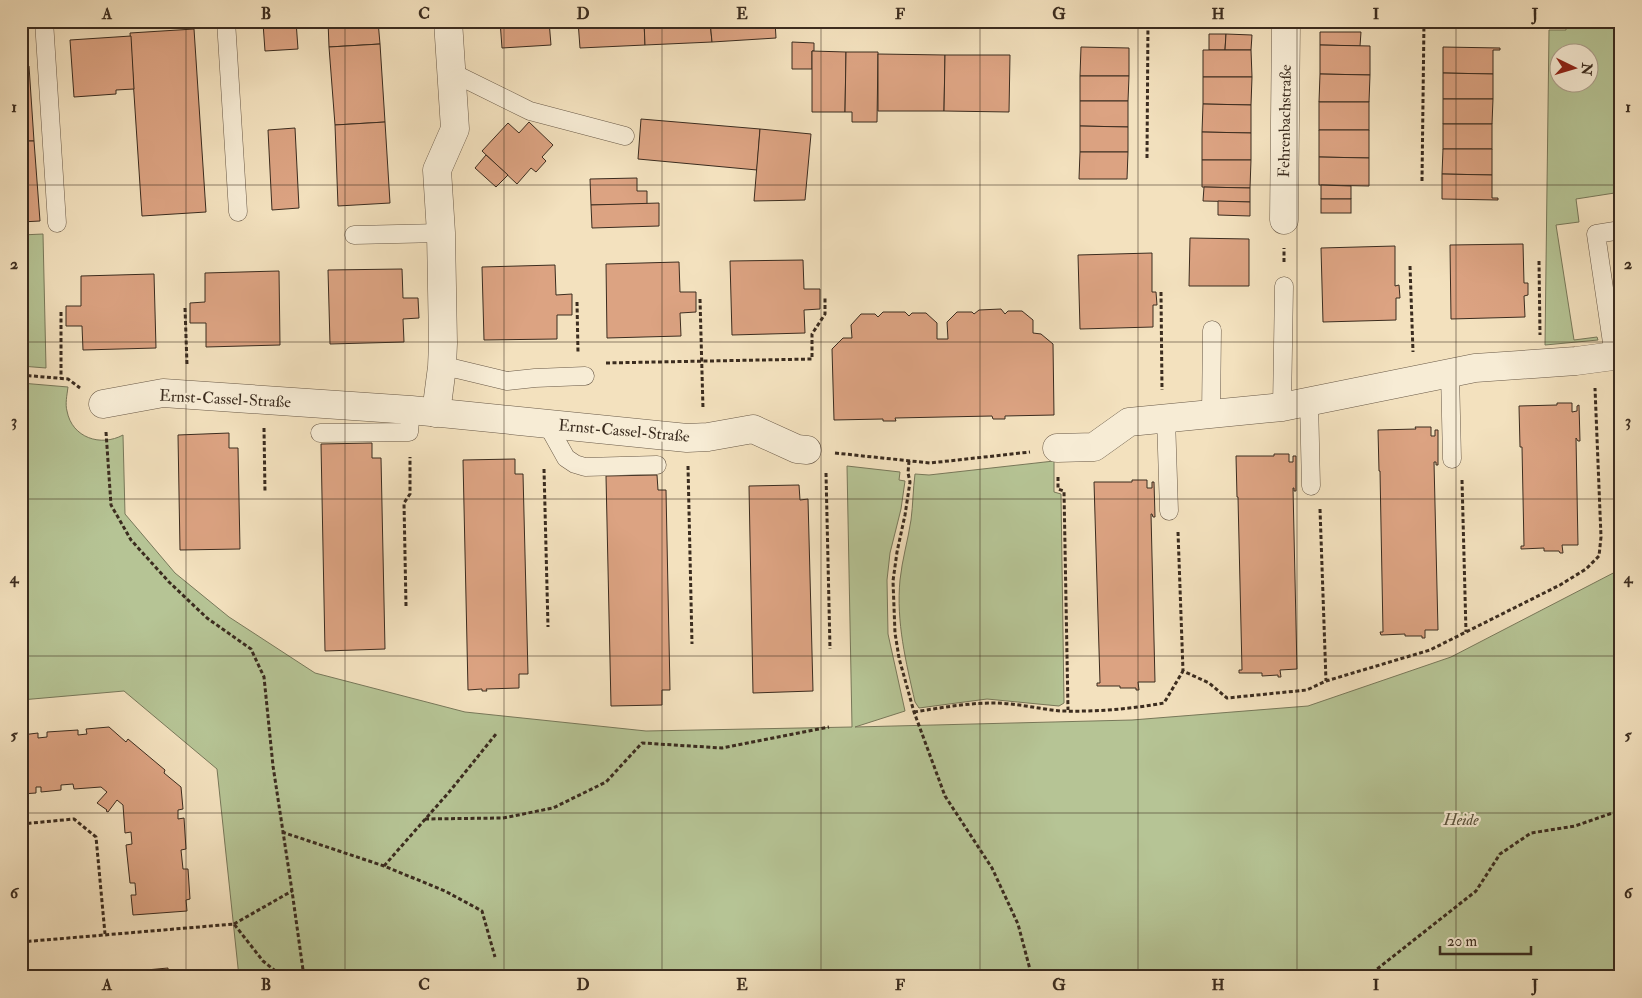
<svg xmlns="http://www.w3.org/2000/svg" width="1642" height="998" font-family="'IM FELL Double Pica',serif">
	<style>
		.green { fill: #b6c495; stroke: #78785a; fill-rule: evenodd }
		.building { fill: #dca382; stroke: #3b2c1f }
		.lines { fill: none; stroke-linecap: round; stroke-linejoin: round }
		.lane-casing { stroke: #695947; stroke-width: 19 }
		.street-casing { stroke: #695947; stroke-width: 29 }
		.path { stroke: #3b2c1f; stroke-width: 3; stroke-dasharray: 4 2.5; stroke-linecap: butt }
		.lane { stroke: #f7ecd5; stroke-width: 18 }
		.street { stroke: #f7ecd5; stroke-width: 28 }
		.grid { fill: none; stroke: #3b2c1f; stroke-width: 1; stroke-opacity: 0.55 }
		.labels { text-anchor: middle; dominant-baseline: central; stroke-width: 4.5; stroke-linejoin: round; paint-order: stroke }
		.street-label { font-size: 16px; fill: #3b2c1f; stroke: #f7ecd5 }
		.park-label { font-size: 16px; font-style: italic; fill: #5a523c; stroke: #f7ecd5 }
		.neatline { fill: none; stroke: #3b2c1f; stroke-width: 2 }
		.grid-label { font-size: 16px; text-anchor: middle; font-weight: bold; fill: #3b2c1f }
	</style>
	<rect width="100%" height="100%" fill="#f3e1be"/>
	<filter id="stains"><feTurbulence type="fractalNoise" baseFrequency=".004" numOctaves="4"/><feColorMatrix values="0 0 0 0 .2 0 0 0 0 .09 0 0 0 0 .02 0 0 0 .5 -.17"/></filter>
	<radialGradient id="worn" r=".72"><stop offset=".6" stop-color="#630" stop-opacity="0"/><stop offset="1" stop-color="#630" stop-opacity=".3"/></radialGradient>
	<g class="green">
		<path d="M1566,21h55v171l-45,7 3,23 -23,3 18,115 23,-3 1,3 -53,5 4,-315h17zM1590,52v30h-30v-30z"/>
		<polygon points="43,234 46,368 21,366 21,235"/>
		<path d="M21,383l47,4c-1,8 -3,17 -1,24 5,27 34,36 56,24l2,79 50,59 54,44 86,56 150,39 181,19 206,-4 -5,-261 53,6 -1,8 6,1 -4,28 -11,44 -3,27 1,54 17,77 -50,16 277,-7 176,-14 143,-49 170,-88v408h-1382l-22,-208 -93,-78 -103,9z"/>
		<path d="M1054,461v31l7,2 3,209 -5,3 -21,-2 -51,-5 -68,9 -4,-6c-9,-40 -19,-80 -15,-122 2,-20 8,-40 11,-60 2,-15 2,-31 4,-46l14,1z"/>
	</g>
	<g class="building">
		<polygon points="296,21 298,49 265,51 263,23"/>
		<polygon points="328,21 378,21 380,44 329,47"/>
		<polygon points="500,21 549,21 551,45 502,48"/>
		<polygon points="549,21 563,21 563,25 550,26"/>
		<polygon points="578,21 644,21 645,45 580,48"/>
		<polygon points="644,21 710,21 712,42 645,45"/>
		<polygon points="710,21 775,21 776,38 712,42"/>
		<polygon points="194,29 206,212 142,216 130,33"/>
		<polygon points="1320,32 1361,32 1360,46 1320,45"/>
		<polygon points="1209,34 1226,34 1225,50 1209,50"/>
		<polygon points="1226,34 1252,35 1251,50 1225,50"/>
		<polygon points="131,36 134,89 116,90 116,94 74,97 70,40"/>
		<polygon points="792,42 814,43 814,51 812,51 812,69 792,69"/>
		<polygon points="380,44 385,122 335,125 329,47"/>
		<polygon points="1320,45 1370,46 1370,75 1320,74"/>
		<polygon points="1081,47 1129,48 1129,76 1080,76"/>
		<polygon points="1443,47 1500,48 1500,50 1493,50 1493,74 1443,73"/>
		<polygon points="1203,50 1251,50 1252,77 1203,77"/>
		<polygon points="812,51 846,52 845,112 812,112"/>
		<polygon points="846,52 878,52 877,122 852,122 852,112 845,112"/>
		<polygon points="878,54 945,55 944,111 878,111"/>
		<polygon points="945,55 1010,55 1009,112 944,111"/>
		<polygon points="21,66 29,66 34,141 21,141"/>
		<polygon points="1443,73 1493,74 1493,99 1443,99"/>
		<polygon points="1320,74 1370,75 1369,102 1319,102"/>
		<polygon points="1080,76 1129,76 1128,101 1080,101"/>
		<polygon points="1203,77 1252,77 1251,105 1203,104"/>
		<polygon points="1443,99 1493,99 1492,124 1443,124"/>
		<polygon points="1080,101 1128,101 1128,127 1080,126"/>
		<rect x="1319" y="102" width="50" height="28"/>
		<polygon points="1203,104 1251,105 1251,133 1202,132"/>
		<polygon points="641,119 760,129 757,170 638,159"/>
		<polygon points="385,122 390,203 338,206 335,125"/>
		<polygon points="529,122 553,145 542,157 546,161 536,172 531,168 517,184 482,151 508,123 519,133"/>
		<rect x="1443" y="124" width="49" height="25"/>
		<polygon points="1080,126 1128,127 1128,152 1080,152"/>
		<polygon points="295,128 299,208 272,210 268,130"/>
		<polygon points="760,129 811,134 805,200 754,201"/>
		<polygon points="1319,130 1369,130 1369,158 1319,157"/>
		<polygon points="1202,132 1251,133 1251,160 1202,160"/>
		<polygon points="21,141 34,141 40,221 21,222"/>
		<polygon points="1443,149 1492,149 1492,175 1442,174"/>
		<polygon points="1080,152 1128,152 1127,179 1079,179"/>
		<polygon points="486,155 508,175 496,187 475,168"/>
		<polygon points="1319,157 1369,158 1369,186 1319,185"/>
		<polygon points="1202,160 1251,160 1250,188 1202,187"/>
		<polygon points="1442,174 1492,175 1492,198 1498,198 1498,200 1442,199"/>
		<polygon points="637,178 637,191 647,191 647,204 591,205 590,179"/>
		<polygon points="1321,185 1351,186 1351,199 1321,199"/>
		<polygon points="1204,187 1250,188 1250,202 1203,201"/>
		<rect x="1321" y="199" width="30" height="14"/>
		<polygon points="1218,201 1250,202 1250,216 1218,215"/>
		<polygon points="659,203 659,226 592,228 591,205"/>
		<polygon points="1190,238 1249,239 1249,286 1189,286"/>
		<polygon points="1523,244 1524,283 1528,283 1528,295 1524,296 1525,317 1451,319 1450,245"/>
		<polygon points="1395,246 1395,286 1399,285 1400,298 1396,298 1396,320 1323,322 1321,248"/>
		<polygon points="1152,253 1152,292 1156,292 1157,305 1153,305 1153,327 1080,329 1078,255"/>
		<polygon points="803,260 804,289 820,289 820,309 804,310 805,333 732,335 730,261"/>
		<polygon points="679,262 680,292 696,292 696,312 680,313 681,336 607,338 606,264"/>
		<polygon points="555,265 556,295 572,294 572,315 557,315 557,339 484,340 482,267"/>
		<polygon points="402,269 403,298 418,298 419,318 403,319 404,342 330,344 328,270"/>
		<polygon points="279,271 280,345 206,347 206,323 190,323 190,303 205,302 205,273"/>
		<polygon points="154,274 156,348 83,350 82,326 66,326 66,306 81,306 81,276"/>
		<polygon points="1001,309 1005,314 1008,311 1022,311 1033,320 1033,333 1041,334 1053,344 1054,415 1005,416 1005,419 993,419 992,416 895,418 896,421 883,421 883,419 834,420 832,349 843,338 852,338 851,325 861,314 875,314 878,317 883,312 905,312 909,316 912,313 926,313 937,323 937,339 948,339 947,322 957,312 972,312 974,314 979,310"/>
		<polygon points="1557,403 1572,403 1572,412 1577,411 1577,406 1579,405 1580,441 1578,441 1576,438 1578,545 1562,545 1563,553 1560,553 1559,551 1544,551 1544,548 1521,549 1521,546 1524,546 1522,447 1520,447 1519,406 1557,405"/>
		<polygon points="1415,427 1431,427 1431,436 1435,436 1435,430 1438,430 1438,465 1436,465 1436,462 1434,462 1438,630 1425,630 1425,638 1422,638 1422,636 1405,636 1405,634 1381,635 1380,632 1383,632 1380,471 1379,471 1378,430 1416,429"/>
		<polygon points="229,433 229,448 238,448 240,549 180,550 178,435"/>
		<polygon points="372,443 372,458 381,458 385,649 325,651 321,444"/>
		<polygon points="1274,454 1289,454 1289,462 1293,462 1293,456 1296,456 1296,491 1294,491 1294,488 1293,488 1297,669 1280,670 1281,677 1278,677 1278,675 1262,676 1262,673 1239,673 1239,670 1242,670 1238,497 1237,497 1236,456 1274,456"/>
		<polygon points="515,459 515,474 523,474 528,674 519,674 519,688 486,689 487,691 482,691 482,689 468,690 463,460"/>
		<polygon points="657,475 658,490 666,490 670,690 662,690 662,705 611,706 606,476"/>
		<polygon points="1132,480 1147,480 1147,488 1152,488 1152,482 1154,482 1155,517 1153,517 1152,514 1151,514 1155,682 1138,682 1139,690 1136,690 1136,688 1120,688 1120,686 1097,686 1097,683 1100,683 1094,482 1132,482"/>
		<polygon points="799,485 800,500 808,499 813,691 753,693 749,486"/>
		<polygon points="109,727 126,742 128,739 165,770 164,773 181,787 183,809 178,810 178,819 184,818 186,849 181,850 183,869 188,869 190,899 186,900 187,911 133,915 131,895 136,895 135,883 130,883 126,845 132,844 131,832 125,833 123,805 117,800 108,812 106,811 107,810 97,803 107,792 101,787 74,789 73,784 61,785 61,790 41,792 41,787 36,787 36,793 21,794 22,735 38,733 38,738 47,737 47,732 78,730 78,735 87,734 86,729"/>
		<polygon points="168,968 168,973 197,970 198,977 147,977 146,970"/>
		<polygon points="131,972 132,977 110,977 110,974"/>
	</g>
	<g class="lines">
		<g class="lane-casing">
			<g id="lane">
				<polyline points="44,21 57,223"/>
				<polyline points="226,21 238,212"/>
				<polyline points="451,72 530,111 625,136"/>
				<polyline points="354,235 441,233"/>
				<polyline points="1614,356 1596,234 1621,230"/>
				<polyline points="442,367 457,369 507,381 535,378 585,376"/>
				<polyline points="1450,373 1452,459"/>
				<polyline points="1309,401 1311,486"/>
				<polyline points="1282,407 1284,286"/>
				<polyline points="1211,414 1212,330"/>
				<polyline points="1166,418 1169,511"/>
				<polyline points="547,424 566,458 575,464 585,467 657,465"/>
				<polyline points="320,433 409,432 411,410"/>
			</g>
		</g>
		<g class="street-casing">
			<g id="street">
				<polyline points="1284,220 1286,21"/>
				<polyline points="103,404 163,393 411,410 687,438 708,437 753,429 797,449 807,450"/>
				<polyline points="436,413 442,367 443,343 441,233 437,170 455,129 448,21"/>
				<polyline points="1057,448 1094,447 1129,422 1282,407 1475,368 1576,361 1621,355"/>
			</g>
		</g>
		<g class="path">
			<polyline points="1147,158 1148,21"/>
			<polyline points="1422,181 1424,21"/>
			<polyline points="1539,261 1540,335"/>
			<polyline points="1284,262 1284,248"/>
			<polyline points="1410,266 1413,352"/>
			<polyline points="1161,292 1162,390"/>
			<polyline points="700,299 703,409"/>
			<polyline points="577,302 578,353"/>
			<polyline points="185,308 187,365"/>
			<polyline points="61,312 61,378"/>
			<polyline points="606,363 812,359 812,334 825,314 825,296"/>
			<polyline points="21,375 68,379 80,388"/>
			<polyline points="264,428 265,493"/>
			<polyline points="106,432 111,505 131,540 169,582 207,618 251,649 264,677 273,766 292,891 304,977"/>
			<polyline points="835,453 930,463 1030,452"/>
			<polyline points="909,461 908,473 910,482 905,515 897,552 893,581 895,633 899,658 914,712 945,796 992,868 1018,924 1032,977"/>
			<polyline points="688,466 692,644"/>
			<polyline points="544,469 548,627"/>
			<polyline points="826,473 830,649"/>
			<polyline points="1058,477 1058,489 1064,491 1068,710"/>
			<polyline points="1462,480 1466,632"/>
			<polyline points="1320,509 1326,681"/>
			<polyline points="1178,532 1183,671"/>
			<polyline points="406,606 404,503 410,494 410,457"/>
			<path d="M914,712c26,-4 52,-9 79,-9 23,0 46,6 68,8 34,1 70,-2 103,-8l19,-32 26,12 18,15 80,-8 19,-9 104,-31 130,-65 26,-16 13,-13 2,-19 -6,-149"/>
			<polyline points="425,819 503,818 553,808 606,782 642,743 722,748 829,727"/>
			<polyline points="21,824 74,819 96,837 105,934"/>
			<polyline points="282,832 384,866 445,891 482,911 495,957"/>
			<polyline points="384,866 450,791 496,734"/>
			<polyline points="234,924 292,891"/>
			<polyline points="21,942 234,924 263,961 283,977"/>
			<polyline points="1367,977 1476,891 1500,854 1531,833 1575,826 1621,810"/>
		</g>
		<use href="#lane" class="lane"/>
		<use href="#street" class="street"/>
	</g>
	<path class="grid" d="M186,21v956M345,21v956M504,21v956M662,21v956M821,21v956M980,21v956M1138,21v956M1297,21v956M1456,21v956M21,185h1600M21,342h1600M21,499h1600M21,656h1600M21,813h1600"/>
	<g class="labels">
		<g class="street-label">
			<text transform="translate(1285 121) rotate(-89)">Fehrenbachstraße</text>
			<text transform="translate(225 399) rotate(3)">Ernst-Cassel-Straße</text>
			<text transform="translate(624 431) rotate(5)">Ernst-Cassel-Straße</text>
		</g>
		<g class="park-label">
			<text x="1461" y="820">Heide</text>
		</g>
	</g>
	<rect width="1642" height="998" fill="none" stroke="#f3e1be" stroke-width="55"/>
	<g transform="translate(1574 68) rotate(95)"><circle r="24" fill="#f7ecd5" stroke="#ac9f8c"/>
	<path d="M0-4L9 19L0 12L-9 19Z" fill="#8f2418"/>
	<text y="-8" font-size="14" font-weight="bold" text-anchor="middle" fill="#3b2c1f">N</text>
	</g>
	<path d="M1440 946v8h91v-8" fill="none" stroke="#3b2c1f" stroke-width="2.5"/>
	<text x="1447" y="946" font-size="15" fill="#3b2c1f" stroke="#f7ecd5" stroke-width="4" paint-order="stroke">20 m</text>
	<rect x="28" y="28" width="1586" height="942" class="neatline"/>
	<g class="grid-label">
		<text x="107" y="19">A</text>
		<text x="266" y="19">B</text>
		<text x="424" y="19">C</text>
		<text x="583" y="19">D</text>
		<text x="742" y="19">E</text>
		<text x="900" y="19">F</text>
		<text x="1059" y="19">G</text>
		<text x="1218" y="19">H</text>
		<text x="1376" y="19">I</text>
		<text x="1535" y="19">J</text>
		<text x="14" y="112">1</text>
		<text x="1628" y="112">1</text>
		<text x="14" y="269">2</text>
		<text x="1628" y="269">2</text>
		<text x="14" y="426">3</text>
		<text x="1628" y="426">3</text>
		<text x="14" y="583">4</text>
		<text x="1628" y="583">4</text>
		<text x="14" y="740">5</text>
		<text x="1628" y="740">5</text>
		<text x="14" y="898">6</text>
		<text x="1628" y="898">6</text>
		<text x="107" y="990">A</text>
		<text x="266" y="990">B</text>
		<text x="424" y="990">C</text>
		<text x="583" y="990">D</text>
		<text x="742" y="990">E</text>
		<text x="900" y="990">F</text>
		<text x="1059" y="990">G</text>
		<text x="1218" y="990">H</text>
		<text x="1376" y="990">I</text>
		<text x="1535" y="990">J</text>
	</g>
	<rect width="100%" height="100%" filter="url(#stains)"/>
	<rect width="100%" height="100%" fill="url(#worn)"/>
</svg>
